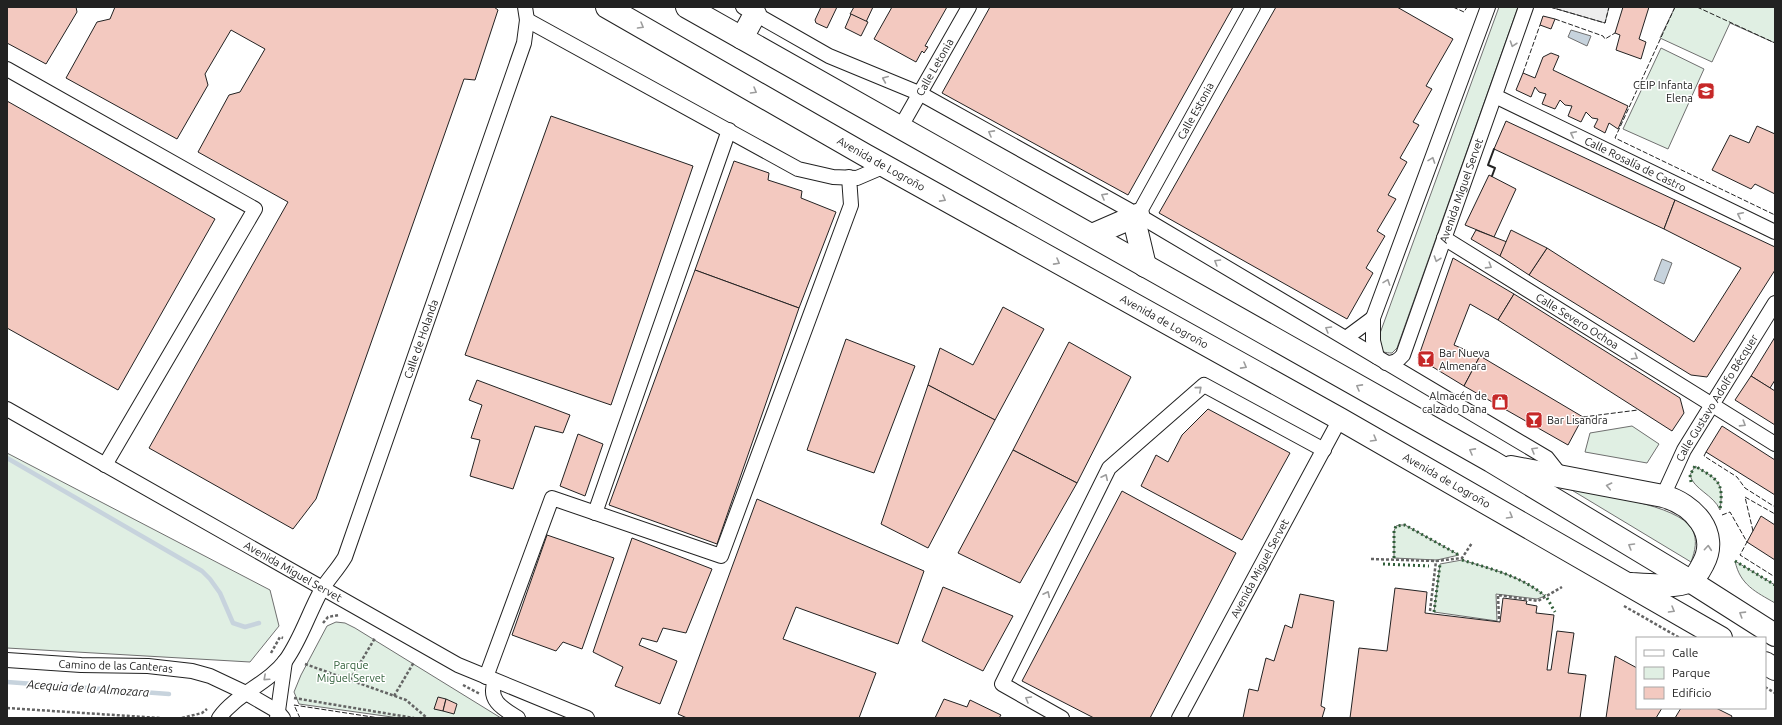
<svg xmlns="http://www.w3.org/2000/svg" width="1782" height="725" font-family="Ubuntu,sans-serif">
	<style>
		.green { fill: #e0efe3; stroke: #6f6f6f }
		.parking { fill: #ededed; stroke: #6f6f6f }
		.water { fill: #c7d3dd; stroke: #6f6f6f }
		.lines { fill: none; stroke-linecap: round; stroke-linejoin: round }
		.stream { stroke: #c7d3dd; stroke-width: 4.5 }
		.building { fill: #f3c9c0; stroke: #222 }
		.minor-casing { stroke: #222; stroke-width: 16 }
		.trunk-casing { stroke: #222; stroke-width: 24 }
		.path { stroke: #646464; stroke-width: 2.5; stroke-dasharray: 3 2; stroke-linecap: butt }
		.minor { stroke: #fff; stroke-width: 14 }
		.trunk { stroke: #fff; stroke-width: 22 }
		.hedge { stroke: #2f5e38; stroke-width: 3; stroke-dasharray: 2 3; stroke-linecap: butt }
		.fence { stroke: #222; stroke-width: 1; stroke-dasharray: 5 2; stroke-linecap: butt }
		.wall { stroke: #222; stroke-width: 2 }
		.oneway { stroke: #9c9c9c }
		.labels { text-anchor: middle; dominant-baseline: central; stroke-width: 3; stroke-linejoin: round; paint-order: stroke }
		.street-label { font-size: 11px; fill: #222; stroke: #fff }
		.poi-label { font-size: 11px; fill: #222; stroke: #fff; text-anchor: end }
		.park-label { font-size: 11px; fill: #2f5e38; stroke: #fff }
		.water-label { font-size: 12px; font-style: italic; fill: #222; stroke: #fff }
	</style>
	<rect width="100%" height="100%" fill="#fff"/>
	<g class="green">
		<path d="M1499,7h19l-121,341 -5,5c-14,0 -11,-5 -13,-17z"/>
		<polygon points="1675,7 1775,7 1775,43 1730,23 1712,62 1660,38"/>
		<polygon points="1661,48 1704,69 1668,149 1623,129"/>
		<polygon points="1632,426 1659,444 1647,463 1585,452 1590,433"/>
		<polygon points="7,453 270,590 279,626 250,662 7,648"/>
		<path d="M1695,466c23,14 29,15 25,44 -6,-15 -27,-21 -30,-35z"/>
		<path d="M1570,489c28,6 108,15 122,40 6,11 3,22 -1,33z"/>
		<polygon points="1400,525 1405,525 1459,555 1437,560 1394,558 1394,531 1396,526"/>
		<path d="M1462,560c29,9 59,16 83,36l-8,3 -41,-5 1,27 -63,-9 6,-48z"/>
		<path d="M1735,561l40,24v18c-19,-11 -35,-18 -40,-42z"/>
		<polygon points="336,622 345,623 355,628 501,718 399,718 299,704 294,692 301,675 327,626"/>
	</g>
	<polygon class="parking" points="1550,7 1609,7 1605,23"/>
	<g class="water">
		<polygon points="1571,30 1591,36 1587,46 1568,37"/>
		<polygon points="1662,259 1672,263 1664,284 1654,280"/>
	</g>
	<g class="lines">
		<g class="stream">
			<polyline points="7,458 202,571 210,579 220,593 233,623 245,627 259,623"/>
			<polyline points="7,682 169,694"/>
		</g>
	</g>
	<g class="building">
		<polygon points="7,7 76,7 77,12 46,64 7,43"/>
		<polygon points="115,7 494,7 498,10 475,80 464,79 316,499 293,529 149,448 288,202 198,152 229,95 240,92 265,49 231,30 205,74 208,85 177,139 66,78 97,22 110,19"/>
		<polygon points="821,7 837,7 827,28 816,23 815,20"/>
		<polygon points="854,7 873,7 866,22 850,14"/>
		<polygon points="892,7 947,7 925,46 928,47 924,53 922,51 916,62 874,39"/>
		<polygon points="990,7 1233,7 1128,195 942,93"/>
		<polygon points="1276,7 1397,7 1453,39 1426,86 1432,89 1413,122 1419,125 1400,158 1407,162 1388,195 1396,199 1377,231 1385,236 1366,268 1373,273 1347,319 1159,213"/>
		<polygon points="1623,7 1649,7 1639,39 1646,42 1641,59 1616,50 1620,35 1615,33"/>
		<polygon points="851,14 868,22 861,36 845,28"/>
		<polygon points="1543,16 1555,19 1551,29 1540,25"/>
		<polygon points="1551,53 1559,56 1553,70 1628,106 1618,129 1609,123 1605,133 1594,127 1598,119 1592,118 1586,112 1581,122 1568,116 1572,106 1565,105 1560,100 1555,109 1542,104 1546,94 1539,92 1535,87 1531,97 1516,90 1523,73 1535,78 1543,57"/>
		<polygon points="7,101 215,219 118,390 7,328"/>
		<polygon points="551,116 693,166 611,405 465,355"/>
		<polygon points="1506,121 1675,200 1664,229 1494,149"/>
		<polygon points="1757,126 1775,134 1775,194 1755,184 1751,189 1712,170 1730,135 1749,143"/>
		<polygon points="734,161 769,173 768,180 802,191 801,198 836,212 799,308 695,270"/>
		<polygon points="1489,175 1516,189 1494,237 1465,225"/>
		<polygon points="1675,200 1775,247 1775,270 1707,377 1691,375 1529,275 1547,248 1694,342 1741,268 1664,229"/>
		<polygon points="1476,230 1507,242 1500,256 1471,239"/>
		<polygon points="1511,230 1547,248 1529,275 1500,256"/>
		<polygon points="1453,258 1514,294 1498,320 1470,304 1454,345 1480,356 1464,386 1418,358"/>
		<polygon points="695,270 799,308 717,544 609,505"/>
		<polygon points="1514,294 1680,398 1684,413 1672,431 1498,320"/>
		<polygon points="1003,307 1044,329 995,420 928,385 940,348 973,365"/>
		<polygon points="1775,337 1775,380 1770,388 1751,376"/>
		<polygon points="846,339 915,366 874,473 807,450"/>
		<polygon points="1069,342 1131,377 1077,483 1013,450"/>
		<polygon points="1480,356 1583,417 1568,445 1464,386"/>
		<polygon points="1751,376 1775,391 1775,425 1735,400"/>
		<polygon points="477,380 570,415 563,433 535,426 513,489 470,476 480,440 471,438 482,405 469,400"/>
		<polygon points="928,385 995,420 928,548 881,524"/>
		<polygon points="1208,409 1290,453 1242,540 1141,486 1156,455 1168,462 1182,435"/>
		<polygon points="1722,426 1775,460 1775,495 1706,452"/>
		<polygon points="578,434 603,444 585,496 560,486"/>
		<polygon points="1013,450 1077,483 1020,583 958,553"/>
		<polygon points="1122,491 1236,553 1150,718 1094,718 1022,681"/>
		<polygon points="757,499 924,571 898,644 796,607 783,639 876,673 859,718 687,718 678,714"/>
		<polygon points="1761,516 1775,525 1775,560 1747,542"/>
		<polygon points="547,535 614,558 582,649 563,642 556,651 512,635"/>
		<polygon points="632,538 712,569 686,633 663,628 657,642 642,638 639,645 677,661 660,704 615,686 623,667 593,652"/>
		<polygon points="943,587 1013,616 983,671 922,641"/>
		<polygon points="1395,588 1427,592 1425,613 1500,622 1503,598 1527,601 1526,604 1537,606 1536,613 1554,615 1547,670 1551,670 1557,631 1574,633 1568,673 1586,675 1580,718 1350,718 1359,648 1387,651"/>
		<polygon points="1300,594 1334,601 1321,706 1325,708 1322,718 1243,718 1249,689 1258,691 1266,658 1274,661 1285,625 1292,628"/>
		<polygon points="1615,656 1637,668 1637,708 1662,708 1656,718 1606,718"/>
		<polygon points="438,697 446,699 443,711 434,709"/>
		<polygon points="446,699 457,704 454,714 443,711"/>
		<polygon points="944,699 967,707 970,700 1001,715 999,718 935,718"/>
		<polygon points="1681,708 1716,708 1732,716 1731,718 1675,718"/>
	</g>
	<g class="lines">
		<g class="minor-casing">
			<g id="minor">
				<polyline points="743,7 829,56 921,94 1138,215 1547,458 1562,477"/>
				<polyline points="527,20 798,169 833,177 857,178 885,166"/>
				<polyline points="7,69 255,209 105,465"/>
				<path id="s1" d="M1495,96l280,136"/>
				<path id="s2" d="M900,128l69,-121"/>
				<path id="s3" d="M1138,215l115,-208"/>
				<path id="s4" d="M1444,238l331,206"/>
				<polyline points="1346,338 1373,318"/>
				<polyline points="1377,357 1373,341 1373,318 1488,7"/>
				<path id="s5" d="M1386,363c8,0 12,-2 17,-8l123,-348"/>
				<path id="s6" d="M7,409l451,256 129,53"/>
				<path id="s7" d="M1663,496l21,-46 91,-147"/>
				<polyline points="595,513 729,130"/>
				<path id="s8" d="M7,660l74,5 67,1 44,5 18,5 36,17 31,18 6,7"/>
				<polyline points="486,677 552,498 721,556 851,205 849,177"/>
				<path d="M495,681c-8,20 9,28 23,37"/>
				<path id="s9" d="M219,718c17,-24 49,-34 67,-58 15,-21 23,-48 36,-71 7,-11 16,-20 23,-32l179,-514 3,-23 -2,-13"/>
				<polyline points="277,718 285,661"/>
				<polyline points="1062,718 1002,684 1109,468 1204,385 1324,450"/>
				<path id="s10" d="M1179,718l161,-299"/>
			</g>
		</g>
		<g class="trunk-casing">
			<g id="trunk">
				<path id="s11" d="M607,7l258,148 475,264 381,219"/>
				<polyline points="687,7 1491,461 1690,581 1775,635"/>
				<polyline points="742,38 755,14"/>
				<polyline points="1138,215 1136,228 1145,266"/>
				<polyline points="1092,235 1138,215"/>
				<path d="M1511,467l152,29c30,8 57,37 40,68 -3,6 -8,14 -13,17 -13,7 -44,4 -59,3"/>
				<polyline points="1765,663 1775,669"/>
			</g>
		</g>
		<g class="path">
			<polyline points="1371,559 1436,561 1462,558 1472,543"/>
			<polyline points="1624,606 1680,638"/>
			<polyline points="1430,611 1436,561"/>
			<polyline points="1499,619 1498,595 1538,601 1562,587"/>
			<polyline points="323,623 328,617 339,615"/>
			<polyline points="271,653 280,637 283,638"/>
			<polyline points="305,664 406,700 427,718"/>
			<polyline points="350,680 375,638"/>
			<polyline points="463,685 480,694"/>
			<polyline points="1765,687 1775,693"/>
			<polyline points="394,696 414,662"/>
			<polyline points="294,698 414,718"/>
			<polyline points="7,708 160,718"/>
			<polyline points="182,718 202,713 207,709"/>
		</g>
		<use href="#minor" class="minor"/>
		<use href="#trunk" class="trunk"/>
		<g class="hedge">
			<path d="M1691,482l-1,-7 5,-9c23,14 29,15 25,44"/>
			<polyline points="1394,558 1394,531 1396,526 1405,525 1459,555"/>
			<path d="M1462,560c29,9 59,16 83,36"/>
			<polyline points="1735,561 1775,585"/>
			<polyline points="1383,564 1429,566"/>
			<polyline points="1547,598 1555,612"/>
			<polyline points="1434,612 1440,564"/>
		</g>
		<g class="fence">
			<polyline points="1453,7 1464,12 1467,7"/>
			<polyline points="1550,7 1605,23 1609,7"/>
			<polyline points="1675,7 1615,138 1775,215"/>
			<polyline points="1697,7 1775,43"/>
			<polyline points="1555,19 1603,36 1605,39 1615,33"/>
			<polyline points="1523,73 1540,25"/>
			<polyline points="1583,417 1638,410"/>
			<polyline points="1706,452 1704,456 1737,477 1745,488 1775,507"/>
			<polyline points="1722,515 1730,512 1747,542 1740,555 1775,577"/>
			<polyline points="1753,531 1745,497 1775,514"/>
			<polyline points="300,718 294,705 379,718"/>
		</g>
		<polyline class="wall" points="1492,176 1495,168 1488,165 1494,149"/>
	</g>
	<defs><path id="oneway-chevron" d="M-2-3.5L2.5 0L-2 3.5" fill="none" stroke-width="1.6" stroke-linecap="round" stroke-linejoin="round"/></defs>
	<g class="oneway">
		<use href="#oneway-chevron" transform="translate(641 26) rotate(30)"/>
		<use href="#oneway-chevron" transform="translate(1513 44) rotate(109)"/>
		<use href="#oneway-chevron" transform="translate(885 79) rotate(-157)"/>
		<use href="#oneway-chevron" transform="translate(754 91) rotate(30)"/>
		<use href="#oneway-chevron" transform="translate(991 133) rotate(-151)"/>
		<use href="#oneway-chevron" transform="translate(1573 134) rotate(-154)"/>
		<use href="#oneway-chevron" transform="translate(1432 160) rotate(-70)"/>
		<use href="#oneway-chevron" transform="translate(1104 196) rotate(-151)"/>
		<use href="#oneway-chevron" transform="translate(943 199) rotate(29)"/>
		<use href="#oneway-chevron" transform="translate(1740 215) rotate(-154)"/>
		<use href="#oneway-chevron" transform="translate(1437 259) rotate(109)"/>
		<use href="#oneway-chevron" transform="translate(1057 262) rotate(29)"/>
		<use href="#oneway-chevron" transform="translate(1217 262) rotate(-149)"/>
		<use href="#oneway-chevron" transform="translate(1489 266) rotate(32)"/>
		<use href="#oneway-chevron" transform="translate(1387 282) rotate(-70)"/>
		<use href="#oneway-chevron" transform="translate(1328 329) rotate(-149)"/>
		<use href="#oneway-chevron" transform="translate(1635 357) rotate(32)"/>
		<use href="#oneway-chevron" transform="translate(1244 366) rotate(29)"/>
		<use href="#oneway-chevron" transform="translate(1359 387) rotate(-151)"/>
		<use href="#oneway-chevron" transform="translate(1199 389) rotate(-41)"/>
		<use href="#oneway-chevron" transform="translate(1743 424) rotate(32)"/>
		<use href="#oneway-chevron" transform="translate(1374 439) rotate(30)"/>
		<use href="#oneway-chevron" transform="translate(1534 450) rotate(-150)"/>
		<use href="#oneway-chevron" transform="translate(1472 451) rotate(-151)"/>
		<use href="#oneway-chevron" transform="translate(1105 477) rotate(-64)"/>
		<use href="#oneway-chevron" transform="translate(1609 486) rotate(-168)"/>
		<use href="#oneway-chevron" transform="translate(1510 516) rotate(30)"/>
		<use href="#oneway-chevron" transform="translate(1631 546) rotate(-149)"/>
		<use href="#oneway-chevron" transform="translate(1708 548) rotate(-85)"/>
		<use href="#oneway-chevron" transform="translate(1047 594) rotate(-64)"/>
		<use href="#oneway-chevron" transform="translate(1672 610) rotate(30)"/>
		<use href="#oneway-chevron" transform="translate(1742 614) rotate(-148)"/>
		<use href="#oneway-chevron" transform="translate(266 678) rotate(138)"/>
		<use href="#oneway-chevron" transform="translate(1028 699) rotate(-150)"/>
	</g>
	<defs>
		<g id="school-square" transform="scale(0.9)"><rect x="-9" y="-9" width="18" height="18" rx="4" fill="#c62828" stroke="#fff"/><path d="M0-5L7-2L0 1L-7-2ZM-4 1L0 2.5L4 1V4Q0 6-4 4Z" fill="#fff"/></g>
		<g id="bar-square" transform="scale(0.9)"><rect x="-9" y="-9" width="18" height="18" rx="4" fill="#c62828" stroke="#fff"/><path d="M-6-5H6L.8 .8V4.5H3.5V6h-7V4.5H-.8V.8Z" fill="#fff"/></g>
		<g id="shop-square" transform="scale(0.9)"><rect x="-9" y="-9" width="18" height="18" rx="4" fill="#c62828" stroke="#fff"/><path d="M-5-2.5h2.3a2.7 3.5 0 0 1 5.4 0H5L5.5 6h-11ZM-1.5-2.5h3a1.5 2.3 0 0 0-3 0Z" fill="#fff"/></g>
	</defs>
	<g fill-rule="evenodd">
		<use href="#school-square" x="1706" y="91"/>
		<use href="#bar-square" x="1426" y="359"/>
		<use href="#shop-square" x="1500" y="402"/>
		<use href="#bar-square" x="1534" y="420"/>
	</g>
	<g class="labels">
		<g class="street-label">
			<text stroke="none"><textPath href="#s2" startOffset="70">Calle Letonia</textPath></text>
			<text stroke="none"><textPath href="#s3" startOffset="119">Calle Estonia</textPath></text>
			<text stroke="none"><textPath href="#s11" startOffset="316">Avenida de Logroño</textPath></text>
			<text stroke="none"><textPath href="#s1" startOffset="156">Calle Rosalía de Castro</textPath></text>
			<text stroke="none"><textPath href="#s5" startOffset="194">Avenida Miguel Servet</textPath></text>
			<text stroke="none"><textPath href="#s4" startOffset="157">Calle Severo Ochoa</textPath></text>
			<text stroke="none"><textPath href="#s11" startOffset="640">Avenida de Logroño</textPath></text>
			<text stroke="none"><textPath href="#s9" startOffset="439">Calle de Holanda</textPath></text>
			<text stroke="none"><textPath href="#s7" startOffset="112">Calle Gustavo Adolfo Bécquer</textPath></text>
			<text stroke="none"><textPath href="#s11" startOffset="964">Avenida de Logroño</textPath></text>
			<text stroke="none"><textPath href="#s10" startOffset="170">Avenida Miguel Servet</textPath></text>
			<text stroke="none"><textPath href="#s6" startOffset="329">Avenida Miguel Servet</textPath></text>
			<text stroke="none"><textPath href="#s8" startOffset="109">Camino de las Canteras</textPath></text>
		</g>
		<g class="poi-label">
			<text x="1693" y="85">CEIP Infanta<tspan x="1693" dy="13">Elena</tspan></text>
			<text x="1439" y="353" text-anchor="start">Bar Nueva<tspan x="1439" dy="13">Almenara</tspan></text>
			<text x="1487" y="396">Almacén de<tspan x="1487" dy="13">calzado Dana</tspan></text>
			<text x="1547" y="420" text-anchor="start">Bar Lisandra</text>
		</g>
		<g class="park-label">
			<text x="351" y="665">Parque<tspan x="351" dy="13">Miguel Servet</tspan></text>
		</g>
		<g class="water-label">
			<text transform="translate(88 688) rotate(4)">Acequia de la Almozara</text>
		</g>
	</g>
	<rect width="1782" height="725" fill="none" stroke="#222222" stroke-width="16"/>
	<rect x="1636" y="637" width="130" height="72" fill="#ffffff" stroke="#a7a7a7"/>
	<rect x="1644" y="650" width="20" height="6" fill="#ffffff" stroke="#a7a7a7"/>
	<text x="1672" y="657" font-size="12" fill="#222222">Calle</text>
	<rect x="1644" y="667" width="20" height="12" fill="#e0efe3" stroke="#a7a7a7"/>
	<text x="1672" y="677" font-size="12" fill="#222222">Parque</text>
	<rect x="1644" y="687" width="20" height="12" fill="#f3c9c0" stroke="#a7a7a7"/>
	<text x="1672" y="697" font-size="12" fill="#222222">Edificio</text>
</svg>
